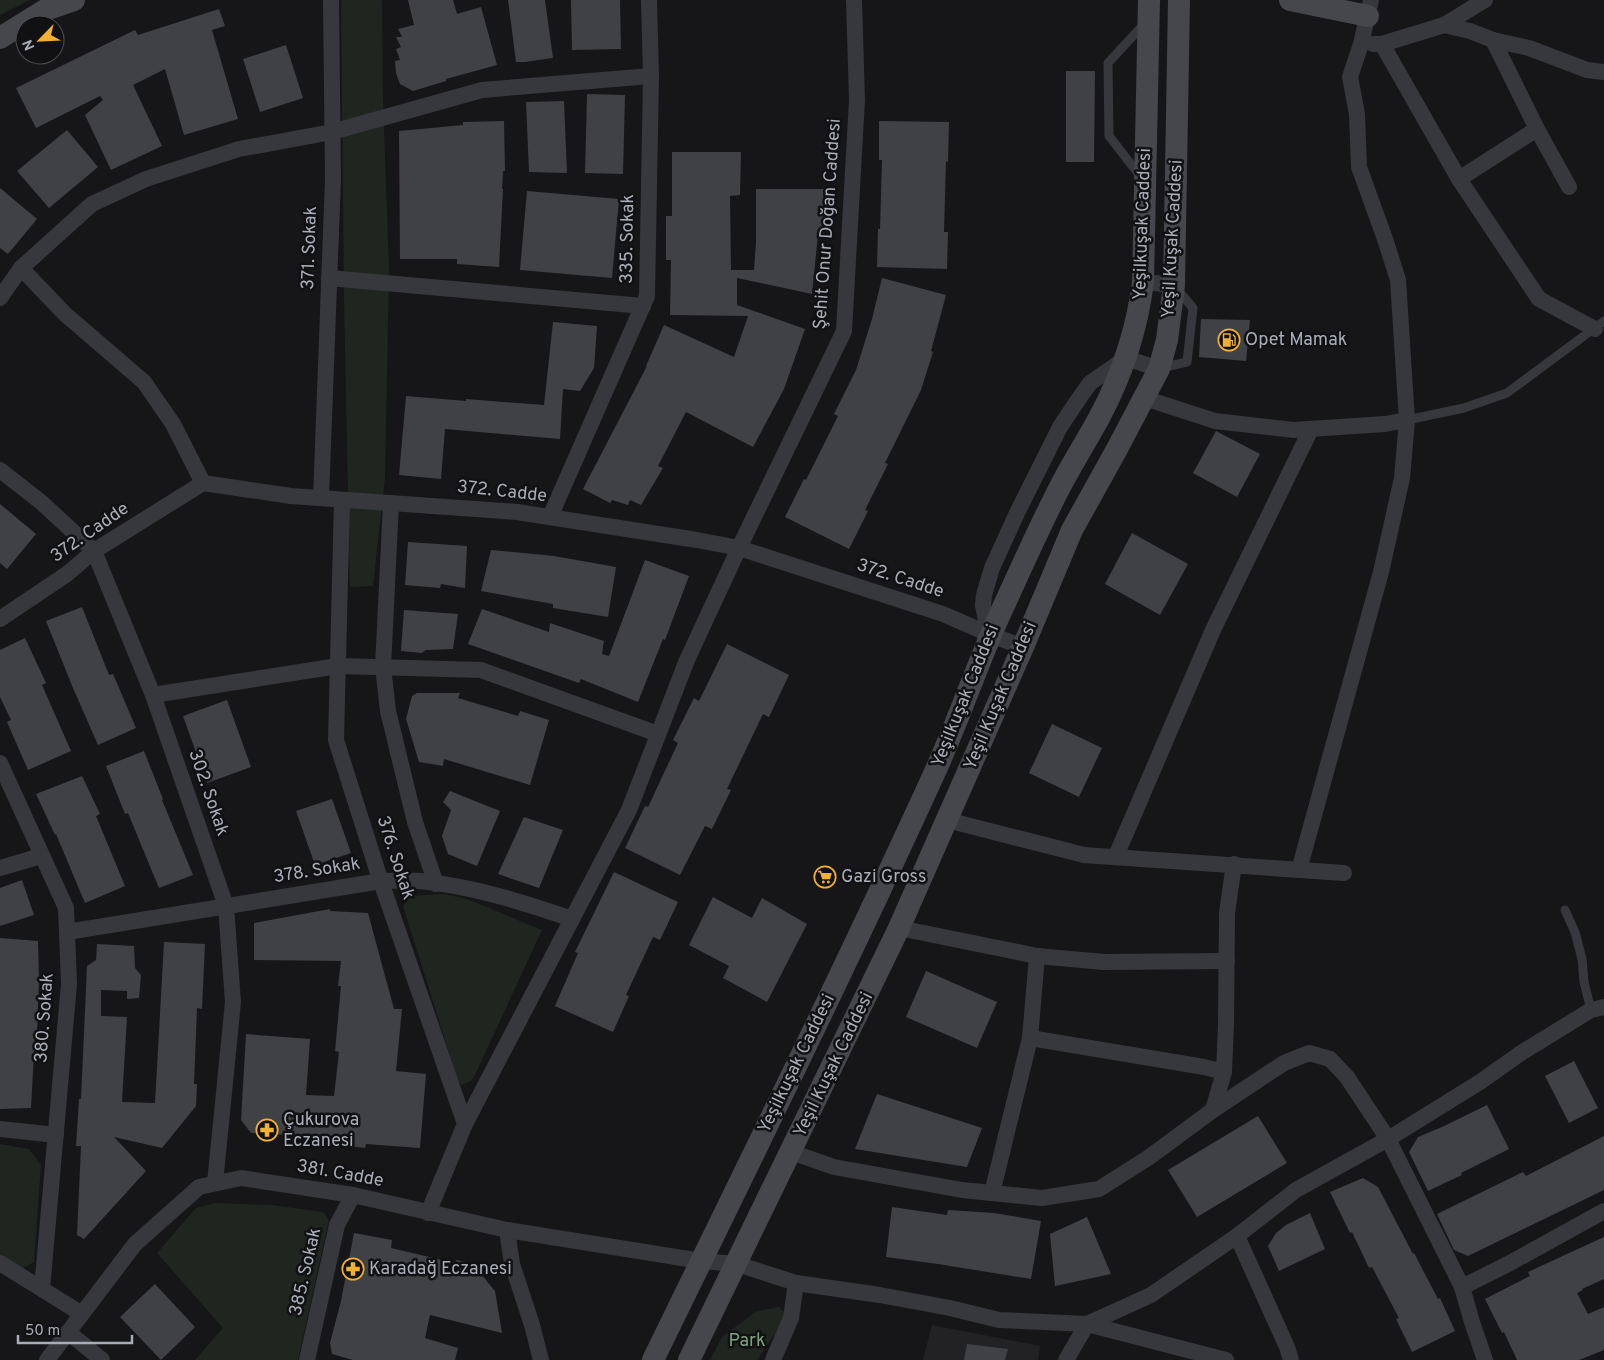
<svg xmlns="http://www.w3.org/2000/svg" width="1604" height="1360" font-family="Overpass,sans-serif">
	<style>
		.built { fill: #222225 }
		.green { fill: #1e261f }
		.building { fill: #404145 }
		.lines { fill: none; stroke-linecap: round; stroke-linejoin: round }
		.lane { stroke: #37383d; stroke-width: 9 }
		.street { stroke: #37383d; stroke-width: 16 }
		.secondary { stroke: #45474d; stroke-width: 22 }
		.labels { text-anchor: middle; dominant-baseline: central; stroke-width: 5; stroke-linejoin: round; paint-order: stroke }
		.street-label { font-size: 18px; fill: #a8adb8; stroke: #111113 }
		.poi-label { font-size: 18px; fill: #a8adb8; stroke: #111113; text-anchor: start }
		.park-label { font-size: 18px; fill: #7fa381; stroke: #111113 }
	</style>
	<rect width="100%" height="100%" fill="#161618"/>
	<polygon class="built" points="932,1325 1040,1346 1038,1360 923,1360"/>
	<g class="green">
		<polygon points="0,0 30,0 0,15"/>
		<polygon points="341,0 382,0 383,100 389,269 385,478 373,586 350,587 344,300"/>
		<polygon points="444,894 467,899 542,930 475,1075 471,1081 461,1085 457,1078 403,906 411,896"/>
		<polygon points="0,1144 29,1149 41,1165 34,1262 23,1268 0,1255"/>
		<polygon points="215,1203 272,1205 323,1212 329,1220 298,1360 195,1360 223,1328 157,1253 196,1208"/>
		<polygon points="779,1307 787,1316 757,1360 710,1360 722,1337 757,1311"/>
	</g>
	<g class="building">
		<polygon points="408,0 453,0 457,14 481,7 497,65 446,79 446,81 413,91 400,84 396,73 395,61 400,60 396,49 401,47 396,37 402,37 398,29 414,25"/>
		<polygon points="508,0 545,0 553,58 525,62 516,62"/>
		<polygon points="571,0 620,0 621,49 572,50"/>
		<polygon points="219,9 225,26 212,30 238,119 184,135 165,69 133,85 162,146 111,170 85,115 103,100 100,96 36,128 16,88 135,30 138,35"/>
		<polygon points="286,45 303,98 260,112 243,59"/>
		<polygon points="1066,71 1095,71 1094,162 1066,162"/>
		<polygon points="587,94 625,95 623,174 585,173"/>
		<polygon points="564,101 567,173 529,172 526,102"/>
		<polygon points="504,121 505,171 503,171 502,189 503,189 499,267 457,264 457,259 400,259 399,131 463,125 463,122"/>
		<polygon points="879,121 949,122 948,162 946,161 944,232 948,232 947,269 877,267 878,229 880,229 882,160 879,160"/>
		<polygon points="67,130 98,167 49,208 17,171"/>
		<polygon points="672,152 741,152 740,195 730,196 731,270 754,270 756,242 756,189 824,189 824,234 818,234 812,294 737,278 737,305 805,329 784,389 753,447 686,412 658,466 663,468 641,505 630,500 628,505 612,500 610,503 583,489 647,366 646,366 664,325 734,357 748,316 670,315 671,260 666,260 666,216 672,216"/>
		<polygon points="0,188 37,219 8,254 0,248"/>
		<polygon points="527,191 619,199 612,278 520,270"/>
		<polygon points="882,278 946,295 931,351 933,352 921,390 885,463 888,464 865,510 868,511 849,549 785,517 804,479 806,480 838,416 834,414 856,370 872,319"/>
		<polygon points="1201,319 1250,320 1246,361 1199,357"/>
		<polygon points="553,322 597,326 594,368 580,391 563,389 560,439 445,429 441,479 399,475 406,396 466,401 466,399 544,405"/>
		<polygon points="1216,431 1260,454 1237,497 1193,473"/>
		<polygon points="0,504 36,534 7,569 0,563"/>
		<polygon points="1132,533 1188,564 1160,615 1105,584"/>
		<polygon points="408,542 467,546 465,588 441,584 440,588 405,585"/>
		<polygon points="491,550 554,556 616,567 608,617 553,608 553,604 481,591"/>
		<polygon points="645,560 689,576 665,640 663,639 638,702 581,679 579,683 468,644 482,609 549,632 550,623 604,641 602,654 609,656"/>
		<polygon points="82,607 109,675 113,674 136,728 98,745 73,688 46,621"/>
		<polygon points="404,610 458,614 453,649 426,650 422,653 401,651"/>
		<polygon points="25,638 46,683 42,685 71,751 28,770 7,722 11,720 0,697 0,650"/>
		<polygon points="727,644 789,675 769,717 763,714 727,789 731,790 712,829 705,826 680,875 625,848 645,806 648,807 678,743 673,740 694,698 699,701"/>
		<polygon points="417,693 460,693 458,698 518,716 520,711 549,720 530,785 444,759 443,766 419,762 406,719 412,696"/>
		<polygon points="227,700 251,767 207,783 183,716"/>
		<polygon points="1052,724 1102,748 1079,797 1029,773"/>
		<polygon points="144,751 163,799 162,800 193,875 159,888 128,813 125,814 106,766"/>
		<polygon points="82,776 100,814 96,816 125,886 85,903 56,834 55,835 36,794"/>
		<polygon points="450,791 500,811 477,866 448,854 442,836 451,810 443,802"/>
		<polygon points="332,799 351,853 315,865 296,811"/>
		<polygon points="524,817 563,830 539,888 498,874"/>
		<polygon points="614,872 678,902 660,940 653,937 626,995 629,996 613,1032 555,1006 578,953 575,952"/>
		<polygon points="22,880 34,915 0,926 0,888"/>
		<polygon points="713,897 752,918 762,898 807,924 767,1002 723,978 729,966 689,945"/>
		<polygon points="330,909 330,911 368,913 394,1009 402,1009 396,1071 426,1074 420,1148 366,1144 365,1148 329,1144 329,1137 251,1133 241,1120 246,1034 310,1039 306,1095 334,1096 339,1052 335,1051 341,986 338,986 341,961 254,960 254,923"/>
		<polygon points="0,938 38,941 39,981 37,1035 35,1035 31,1108 0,1109"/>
		<polygon points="164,942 205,944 202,1009 197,1008 194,1084 197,1084 196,1106 162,1148 114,1137 146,1171 84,1239 77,1235 81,1146 76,1146 79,1099 81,1099 87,966 96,960 97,944 134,946 135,968 141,975 139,998 127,999 127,991 101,990 101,1016 127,1017 122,1102 155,1103"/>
		<polygon points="926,971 997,1002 977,1048 906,1017"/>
		<polygon points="1574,1061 1598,1108 1569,1123 1545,1076"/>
		<polygon points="877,1094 982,1128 967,1167 855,1149"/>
		<polygon points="1487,1105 1509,1149 1461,1173 1462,1175 1428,1191 1409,1152 1418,1137 1442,1127"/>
		<polygon points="1258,1116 1287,1163 1197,1217 1168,1170"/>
		<polygon points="1604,1136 1604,1190 1468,1256 1454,1250 1437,1214 1523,1172 1526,1176"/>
		<polygon points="1363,1178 1378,1187 1413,1254 1414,1253 1438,1299 1440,1298 1455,1331 1412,1352 1396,1319 1399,1318 1372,1267 1369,1268 1352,1232 1350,1233 1330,1192"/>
		<polygon points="892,1207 947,1215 948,1210 994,1213 1041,1221 1031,1279 938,1264 886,1257"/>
		<polygon points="1310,1213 1325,1249 1279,1271 1268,1246 1276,1233 1286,1225"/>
		<polygon points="1087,1217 1111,1274 1055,1286 1050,1234"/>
		<polygon points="354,1233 392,1240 391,1248 455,1263 456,1260 472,1263 495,1291 502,1333 430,1315 425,1338 458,1348 455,1360 353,1360 332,1354 330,1343 341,1301"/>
		<polygon points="1604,1237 1604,1279 1582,1289 1583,1290 1577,1293 1588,1314 1604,1307 1604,1350 1579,1360 1517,1360 1504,1332 1502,1333 1485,1299 1530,1276 1528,1272"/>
		<polygon points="155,1284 195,1327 161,1360 120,1317"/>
		<polygon points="967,1344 1008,1349 1005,1360 964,1360"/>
	</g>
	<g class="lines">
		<g class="lane">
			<polyline points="1141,177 1109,136 1108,63 1145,23"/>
			<polyline points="1161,368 1187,362 1193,308 1176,288"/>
			<polyline points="1407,420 1464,408 1507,393 1604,321"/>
			<polyline points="1565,910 1575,932 1582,959 1584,982 1591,1010"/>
		</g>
		<g class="street">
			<polyline points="1444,25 1485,0"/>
			<polyline points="1493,40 1537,129 1569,187"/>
			<polyline points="1373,44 1382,44 1444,25 1470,31 1493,40 1529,48 1587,70 1604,72"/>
			<polyline points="1382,44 1459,179 1539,299 1595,329"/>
			<polyline points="1459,179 1537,129"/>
			<polyline points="21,268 65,314 144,382 173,424 203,483"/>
			<polyline points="329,278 643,306"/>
			<polyline points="1143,282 1174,285"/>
			<polyline points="0,298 21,268 92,204 146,179 239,149 332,132 482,90 651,76"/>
			<polyline points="1144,398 1215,421 1294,430 1385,424 1407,420"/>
			<polyline points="0,470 41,502 94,551 153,695 226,906 233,1002 215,1183"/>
			<polyline points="321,498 333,179 331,0"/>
			<polyline points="342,500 336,740 379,876 465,1124 428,1213"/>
			<polyline points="391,503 383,667 388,711 415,822 436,884"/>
			<polyline points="550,517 647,296 651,76 649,0"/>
			<polyline points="0,619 67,574 94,551 203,483 291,496 517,512 697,540 739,548 943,614 991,635 1023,647"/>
			<polyline points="991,635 985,616 983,605 984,595 992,568 1017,513 1060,427 1078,400 1090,383 1126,358 1159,369"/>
			<polyline points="153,695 338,666 481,670 658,734"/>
			<polyline points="0,763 66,908 69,984 42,1289"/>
			<polyline points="947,820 1084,855 1344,873"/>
			<polyline points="1116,856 1213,630 1311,429"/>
			<polyline points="0,868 41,856"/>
			<polyline points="1299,870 1381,572 1402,478 1407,420 1398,280 1385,239 1359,167 1357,114 1350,77 1361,44 1371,0"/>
			<polyline points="899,928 1037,956 1104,962 1227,961"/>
			<path d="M67,932l314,-51c13,0 26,-1 39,0 52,5 102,21 152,38"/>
			<polyline points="1030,1038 1204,1067 1224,1072"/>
			<polyline points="1213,1110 1224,1072 1226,1024 1227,913 1234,864"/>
			<polyline points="465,1124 629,810 687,660 739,548 844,331 857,100 854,0"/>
			<polyline points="0,1129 56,1135"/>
			<polyline points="791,1152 834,1167 962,1190 1042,1198 1099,1189 1148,1158 1213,1110 1284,1063 1309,1053 1330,1059 1347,1077 1388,1139 1462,1287 1510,1263 1604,1211"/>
			<polyline points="992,1193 1030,1038 1037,956"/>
			<polyline points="507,1230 512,1264 532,1325 541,1360"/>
			<polyline points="1237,1236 1287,1347 1291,1360"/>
			<polyline points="0,1263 82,1314"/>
			<polyline points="1462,1287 1472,1322 1485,1360"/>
			<polyline points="68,1332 102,1360"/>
			<polyline points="47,1360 135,1244 199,1187 241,1178 353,1195 507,1230 701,1261 737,1264 796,1283 880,1295 950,1308 999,1320 1087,1324 1151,1295 1237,1236 1296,1190 1388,1139 1480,1082 1521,1053 1591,1010 1604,1007"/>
			<polyline points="307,1360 337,1225 353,1195"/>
			<polyline points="773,1360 791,1318 796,1283"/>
			<polyline points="1066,1360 1087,1324 1226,1360"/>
		</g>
		<g class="secondary">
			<polyline points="1290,0 1368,16"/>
			<polyline points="0,38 45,10 74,0"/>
			<path d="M653,1360c95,-195 191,-389 281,-586 24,-52 42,-107 66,-160 20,-43 39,-87 61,-129 12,-23 26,-45 38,-67 23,-43 38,-88 44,-136l6,-282"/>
			<polyline points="689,1360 899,928 1023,647 1072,530 1117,449 1159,369 1167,340 1174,285 1179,0"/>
		</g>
	</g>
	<defs>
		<g id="fuel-ring" transform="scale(1.125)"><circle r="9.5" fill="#111113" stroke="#f2b134" stroke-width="1.5"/><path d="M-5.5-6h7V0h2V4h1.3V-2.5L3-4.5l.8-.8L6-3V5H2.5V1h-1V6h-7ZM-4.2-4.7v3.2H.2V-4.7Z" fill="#f2b134"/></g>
		<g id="supermarket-ring" transform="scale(1.125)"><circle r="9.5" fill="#111113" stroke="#f2b134" stroke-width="1.5"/><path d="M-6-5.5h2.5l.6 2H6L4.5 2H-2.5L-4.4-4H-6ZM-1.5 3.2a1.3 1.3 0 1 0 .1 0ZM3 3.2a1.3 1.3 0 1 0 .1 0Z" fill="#f2b134"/></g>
		<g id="pharmacy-ring" transform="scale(1.125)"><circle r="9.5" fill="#111113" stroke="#f2b134" stroke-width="1.5"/><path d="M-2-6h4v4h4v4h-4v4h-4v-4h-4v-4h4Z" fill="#f2b134"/></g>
	</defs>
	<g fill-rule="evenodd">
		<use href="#fuel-ring" x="1229" y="340"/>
		<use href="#supermarket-ring" x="825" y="877"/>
		<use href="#pharmacy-ring" x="267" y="1130"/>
		<use href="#pharmacy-ring" x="353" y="1269"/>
	</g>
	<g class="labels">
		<g class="street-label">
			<text transform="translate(828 224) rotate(-86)">Şehit Onur Doğan Caddesi</text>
			<text transform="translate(1143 224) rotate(-88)">Yeşilkuşak Caddesi</text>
			<text transform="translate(628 239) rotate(-89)">335. Sokak</text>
			<text transform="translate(1173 239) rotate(-87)">Yeşil Kuşak Caddesi</text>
			<text transform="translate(310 248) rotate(-88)">371. Sokak</text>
			<text transform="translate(502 492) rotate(6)">372. Cadde</text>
			<text transform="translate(90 533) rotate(-35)">372. Cadde</text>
			<text transform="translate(900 579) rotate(18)">372. Cadde</text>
			<text transform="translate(966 696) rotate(-68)">Yeşilkuşak Caddesi</text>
			<text transform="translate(1001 696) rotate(-67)">Yeşil Kuşak Caddesi</text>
			<text transform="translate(208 793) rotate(71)">302. Sokak</text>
			<text transform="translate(395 858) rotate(72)">376. Sokak</text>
			<text transform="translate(317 871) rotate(-9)">378. Sokak</text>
			<text transform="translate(45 1018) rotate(-86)">380. Sokak</text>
			<text transform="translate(797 1064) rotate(-64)">Yeşilkuşak Caddesi</text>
			<text transform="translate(834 1065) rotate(-64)">Yeşil Kuşak Caddesi</text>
			<text transform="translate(340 1174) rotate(10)">381. Cadde</text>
			<text transform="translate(306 1272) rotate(-77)">385. Sokak</text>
		</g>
		<g class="poi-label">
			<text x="1245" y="340">Opet Mamak</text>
			<text x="841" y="877">Gazi Gross</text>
			<text x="283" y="1120">Çukurova<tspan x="283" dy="21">Eczanesi</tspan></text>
			<text x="369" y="1269">Karadağ Eczanesi</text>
		</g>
		<g class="park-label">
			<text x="747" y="1341">Park</text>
		</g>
	</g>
	<g transform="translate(40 40) rotate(246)"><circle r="24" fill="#111113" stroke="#4d4f55"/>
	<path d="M0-4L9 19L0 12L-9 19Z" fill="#f2b134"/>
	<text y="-8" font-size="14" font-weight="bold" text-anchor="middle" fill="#a8adb8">N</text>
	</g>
	<path d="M18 1335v8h114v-8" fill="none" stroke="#a8adb8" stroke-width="2.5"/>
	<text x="25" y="1335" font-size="15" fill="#a8adb8" stroke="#111113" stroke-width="4" paint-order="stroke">50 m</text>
</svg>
